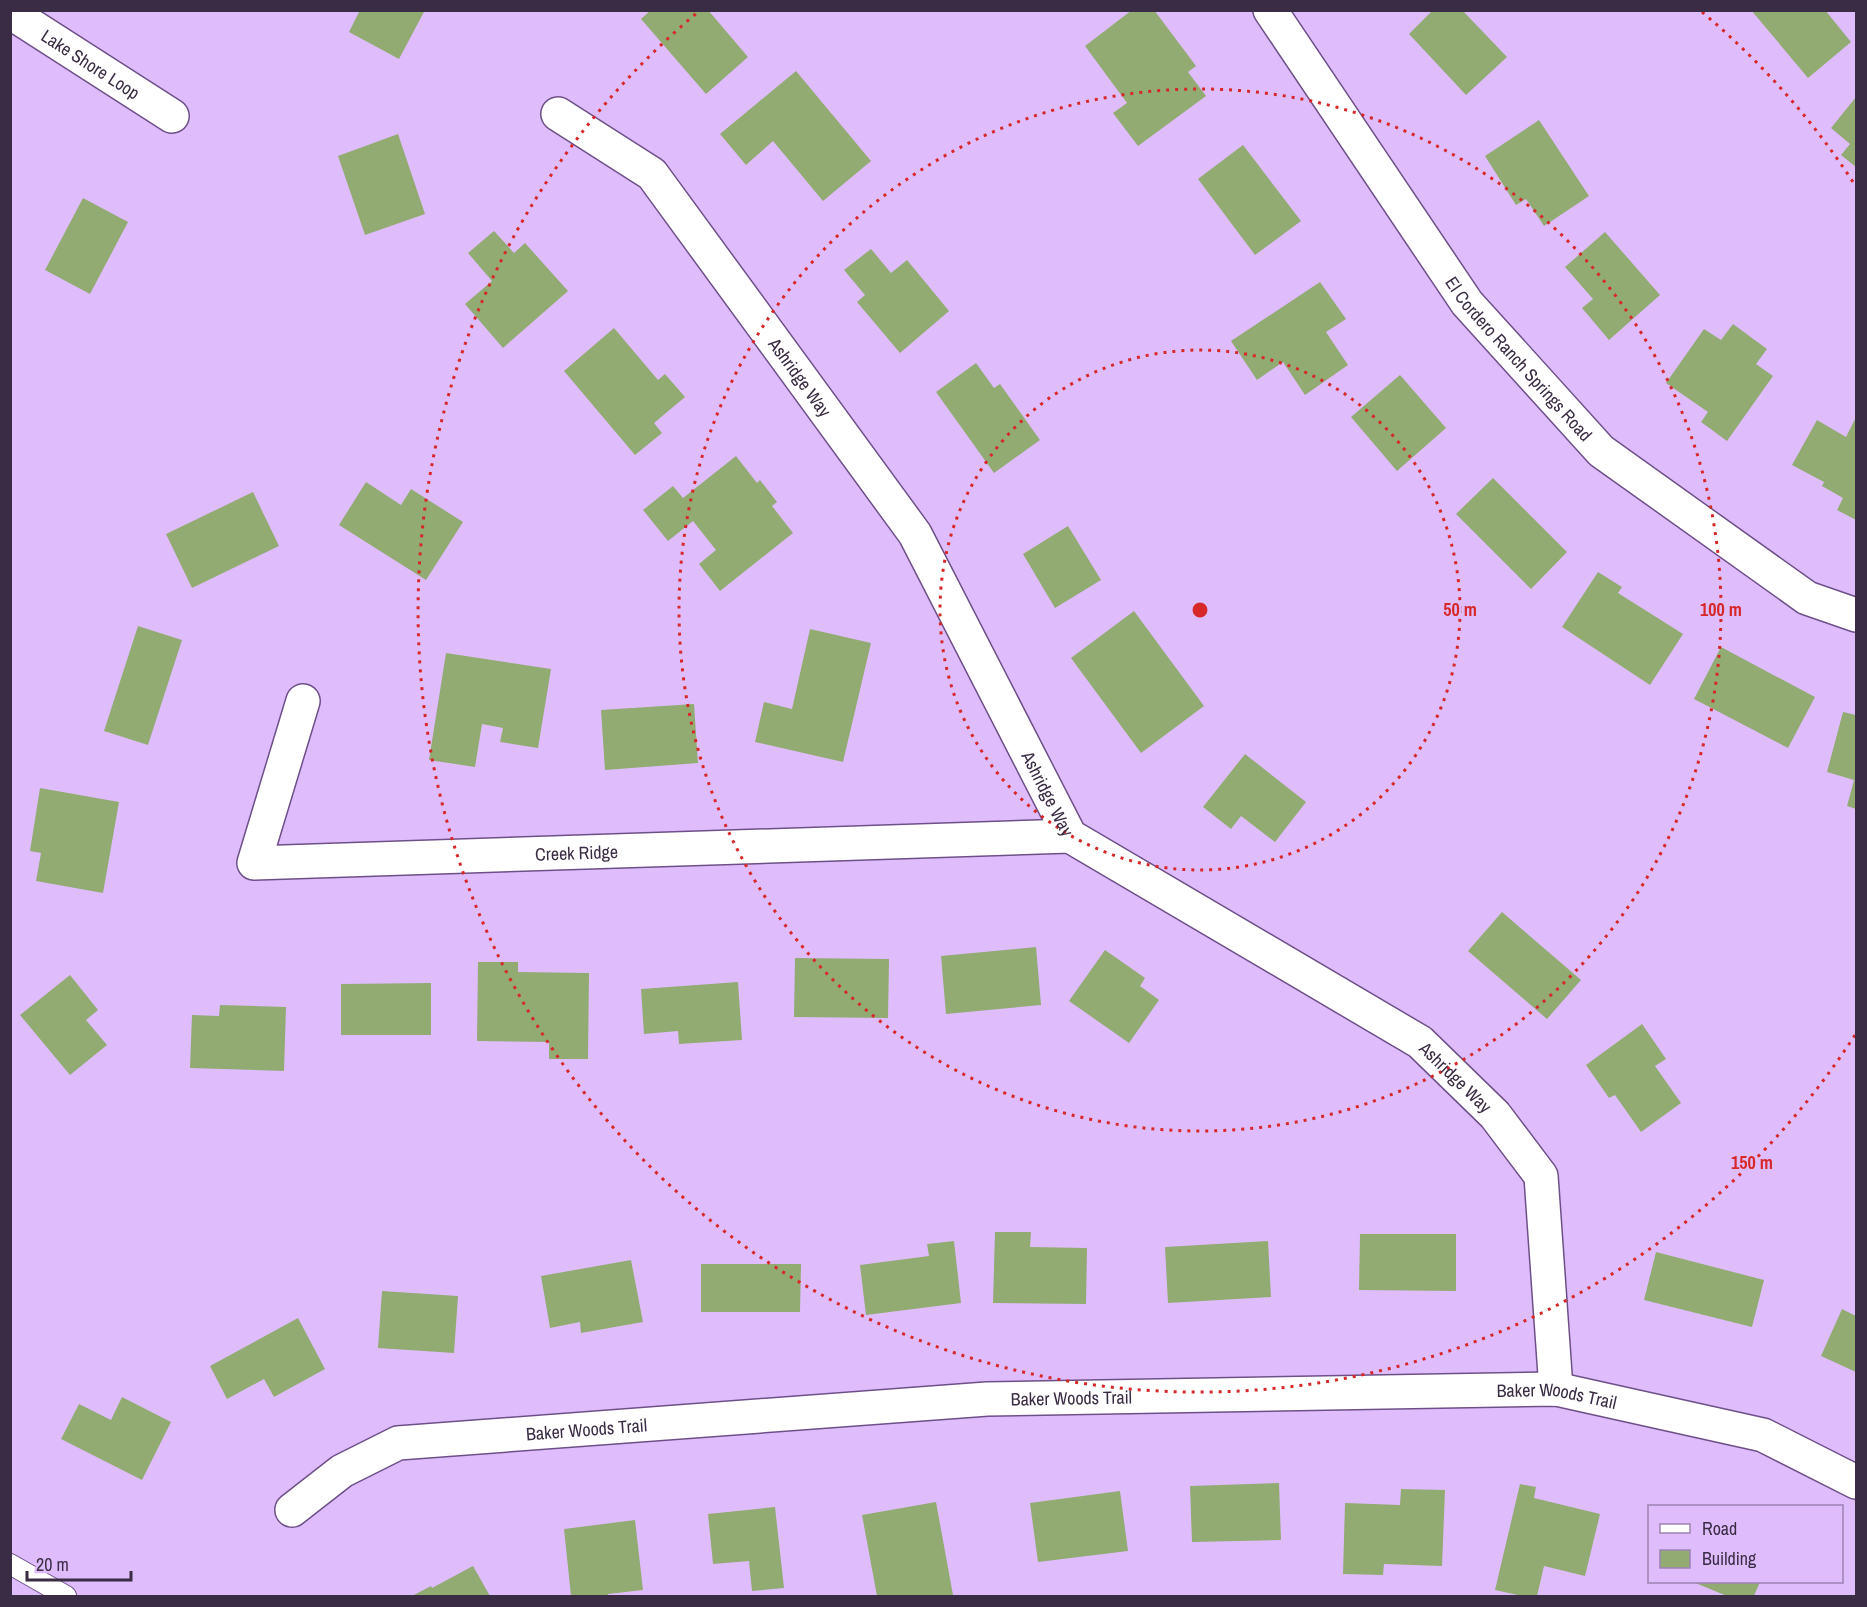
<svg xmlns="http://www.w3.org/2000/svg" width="1867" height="1607" font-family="'Archivo Narrow',sans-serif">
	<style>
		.building { fill: #92ab73 }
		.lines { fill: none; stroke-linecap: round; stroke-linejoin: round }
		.service-casing { stroke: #6e5088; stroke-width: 22 }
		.minor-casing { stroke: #6e5088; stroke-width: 36 }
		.service { stroke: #fff; stroke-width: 20 }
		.minor { stroke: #fff; stroke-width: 33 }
		.ring { fill: none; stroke: #d62828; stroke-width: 3; stroke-dasharray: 3 6 }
		.labels { text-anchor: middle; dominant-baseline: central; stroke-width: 4.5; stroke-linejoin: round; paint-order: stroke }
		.street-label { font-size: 18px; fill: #3a2c45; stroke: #dfbdfd }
		.centre { fill: #d62828; stroke: #dfbdfd; stroke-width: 3 }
		.ring-label { font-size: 18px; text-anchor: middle; font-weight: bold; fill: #d62828; stroke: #dfbdfd; stroke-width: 4.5; stroke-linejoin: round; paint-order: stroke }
	</style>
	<rect width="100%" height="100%" fill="#dfbdfd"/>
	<g class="building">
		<polygon points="360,10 425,10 399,59 349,32"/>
		<polygon points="651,10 708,10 748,57 706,94 641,19"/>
		<polygon points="1132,10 1154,10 1196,66 1188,72 1206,96 1138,146 1113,113 1127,103 1085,46"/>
		<polygon points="1433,10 1462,10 1507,57 1466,95 1409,34"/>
		<polygon points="1751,10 1825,10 1851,42 1808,78"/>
		<polygon points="796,71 871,161 823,201 773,141 746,165 720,134"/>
		<polygon points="1856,97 1856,167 1841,155 1850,144 1831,128"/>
		<polygon points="1539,120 1589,196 1544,226 1526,199 1516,205 1485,156"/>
		<polygon points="398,134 425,214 365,235 338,156"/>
		<polygon points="1243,145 1301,221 1255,255 1198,179"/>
		<polygon points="83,198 128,222 90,294 45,270"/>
		<polygon points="494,231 514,253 525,243 568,291 503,348 465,304 492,281 468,253"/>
		<polygon points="1605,232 1660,295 1609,340 1582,308 1593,299 1565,267"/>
		<polygon points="871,249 891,273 907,260 949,311 900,353 857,302 865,295 844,270"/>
		<polygon points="1320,282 1346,319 1326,332 1348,365 1305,395 1283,362 1257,380 1231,341"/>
		<polygon points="1733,324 1767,349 1756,364 1773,376 1727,441 1701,422 1708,412 1666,383 1704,329 1721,340"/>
		<polygon points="614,328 658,380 665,374 685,397 654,423 662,433 635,455 564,371"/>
		<polygon points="976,363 994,388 1000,384 1040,440 994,473 936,392"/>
		<polygon points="1400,375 1446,428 1397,471 1351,417"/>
		<polygon points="1856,417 1856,520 1837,510 1843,498 1822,486 1824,482 1792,465 1817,420 1846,437"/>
		<polygon points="736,456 757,483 760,480 777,502 772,506 793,533 720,591 699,564 716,550 693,521 668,541 643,510 673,486 683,498"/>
		<polygon points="1493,478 1567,552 1531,589 1456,514"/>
		<polygon points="366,482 401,505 411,489 463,522 426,580 339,525"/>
		<polygon points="253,492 279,546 192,588 166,534"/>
		<polygon points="1068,526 1101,580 1055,608 1023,554"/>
		<polygon points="1598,572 1622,587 1618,593 1683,634 1650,685 1562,627"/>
		<polygon points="1134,611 1204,706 1141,753 1071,658"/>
		<polygon points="138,626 182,640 148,745 104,731"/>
		<polygon points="810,629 871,643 843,762 755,742 764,702 792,709"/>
		<polygon points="1721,647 1815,697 1788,748 1694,699"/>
		<polygon points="446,653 551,669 538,748 500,742 503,728 482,724 475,767 429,760"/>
		<polygon points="694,704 698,763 605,770 601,710"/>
		<polygon points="1843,712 1856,715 1856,809 1847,806 1854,780 1827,772"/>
		<polygon points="1245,754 1306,802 1275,842 1241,816 1231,829 1203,807"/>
		<polygon points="40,788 119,802 103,893 36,881 41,853 30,851"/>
		<polygon points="1502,912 1581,980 1547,1019 1468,951"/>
		<polygon points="1036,947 1041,1005 946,1014 941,956"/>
		<polygon points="1105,950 1145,978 1140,986 1159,1000 1129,1043 1069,1001"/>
		<polygon points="795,958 889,959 888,1018 794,1017"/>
		<polygon points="478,962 518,962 518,972 589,973 588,1059 549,1059 549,1042 477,1041"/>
		<polygon points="70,975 98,1010 86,1020 107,1045 70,1075 20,1015"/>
		<polygon points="738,982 742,1040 679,1044 678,1031 644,1034 641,989"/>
		<polygon points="431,983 431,1035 341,1035 341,984"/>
		<polygon points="220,1005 286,1007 284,1071 190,1068 192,1015 219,1016"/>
		<polygon points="1642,1024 1666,1059 1655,1066 1681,1103 1641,1132 1615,1095 1609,1098 1586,1065"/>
		<polygon points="995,1232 1031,1232 1030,1247 1087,1248 1086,1304 993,1303"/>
		<polygon points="1360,1234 1456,1234 1456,1291 1359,1290"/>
		<polygon points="954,1241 961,1303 866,1315 860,1265 929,1256 927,1244"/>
		<polygon points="1268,1241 1271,1297 1168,1303 1165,1247"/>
		<polygon points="1656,1252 1764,1280 1752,1327 1644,1300"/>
		<polygon points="631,1260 643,1322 581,1333 580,1322 550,1328 541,1276"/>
		<polygon points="701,1264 801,1264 800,1312 701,1312"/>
		<polygon points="382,1291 458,1296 454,1353 378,1348"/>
		<polygon points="1842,1309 1856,1316 1856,1372 1821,1356"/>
		<polygon points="298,1318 325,1369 274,1397 264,1379 227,1399 210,1366"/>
		<polygon points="122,1397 171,1422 142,1480 61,1439 79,1404 111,1420"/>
		<polygon points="1279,1483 1281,1540 1192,1542 1190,1486"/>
		<polygon points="1520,1484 1536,1487 1534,1498 1600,1514 1585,1576 1544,1566 1537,1596 1522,1596 1495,1590"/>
		<polygon points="1401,1489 1445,1490 1442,1566 1384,1564 1383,1575 1343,1574 1345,1503 1400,1505"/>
		<polygon points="1120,1491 1128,1551 1038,1562 1030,1503"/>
		<polygon points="936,1502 953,1595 943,1596 877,1596 862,1515"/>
		<polygon points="775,1507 784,1588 752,1591 749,1561 713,1564 708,1514"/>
		<polygon points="635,1520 643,1590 608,1594 608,1596 571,1596 564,1529"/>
		<polygon points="473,1566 490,1596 412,1596 431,1586 432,1588"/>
		<polygon points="1693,1582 1760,1582 1754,1596 1727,1596"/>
	</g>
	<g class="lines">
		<g class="service-casing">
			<polyline id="service" points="10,1564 66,1596"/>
		</g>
		<g class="minor-casing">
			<g id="minor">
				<path id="s1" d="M1270,10l197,293 134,148 206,147 49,17"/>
				<path id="s2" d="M10,12l162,104"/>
				<path id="s3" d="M558,114l94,60 263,360 155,302 350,206 75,73 46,61 15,213"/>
				<path id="s4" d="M303,701l-49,162 816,-27"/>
				<path id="s5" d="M292,1510l50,-39 56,-28 589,-44 569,-10 207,46 93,47"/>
			</g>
		</g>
		<use href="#service" class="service"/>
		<use href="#minor" class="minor"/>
	</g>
	<g class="ring">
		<circle cx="1200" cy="610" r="260"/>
		<circle cx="1200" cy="610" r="521"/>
		<path d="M1855 1035A781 781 0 1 1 698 12M1702 12A781 781 0 0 1 1855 185"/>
	</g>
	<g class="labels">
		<g class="street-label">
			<text stroke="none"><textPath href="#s2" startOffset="96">Lake Shore Loop</textPath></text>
			<text stroke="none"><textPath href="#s1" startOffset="429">El Cordero Ranch Springs Road</textPath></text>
			<text stroke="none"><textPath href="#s3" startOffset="363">Ashridge Way</textPath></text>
			<text stroke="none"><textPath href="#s3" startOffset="849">Ashridge Way</textPath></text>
			<text stroke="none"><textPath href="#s4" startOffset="492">Creek Ridge</textPath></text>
			<text stroke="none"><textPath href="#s3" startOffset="1353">Ashridge Way</textPath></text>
			<text stroke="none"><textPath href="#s5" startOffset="801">Baker Woods Trail</textPath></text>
			<text stroke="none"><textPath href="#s5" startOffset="1287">Baker Woods Trail</textPath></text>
			<text stroke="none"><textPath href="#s5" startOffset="315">Baker Woods Trail</textPath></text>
		</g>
	</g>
	<circle cx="1200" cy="610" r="9" class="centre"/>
	<g class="ring-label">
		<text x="1460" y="616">50 m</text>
		<text x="1721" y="616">100 m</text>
		<text x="1752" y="1169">150 m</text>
	</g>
	<rect width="1867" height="1607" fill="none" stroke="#3a2c45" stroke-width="24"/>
	<rect x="1648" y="1505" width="195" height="78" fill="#dfbdfd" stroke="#9d83b3" stroke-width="1.5"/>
	<rect x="1660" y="1524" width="30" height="9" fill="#ffffff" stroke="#9d83b3" stroke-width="1.5"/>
	<text x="1702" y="1535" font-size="18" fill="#3a2c45">Road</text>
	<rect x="1660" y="1550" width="30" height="18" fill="#92ab73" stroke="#9d83b3" stroke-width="1.5"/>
	<text x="1702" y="1565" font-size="18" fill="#3a2c45">Building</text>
	<path d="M27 1571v9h104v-9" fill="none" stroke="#3a2c45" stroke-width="3"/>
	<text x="36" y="1571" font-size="18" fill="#3a2c45" stroke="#dfbdfd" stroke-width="4.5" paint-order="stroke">20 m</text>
</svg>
